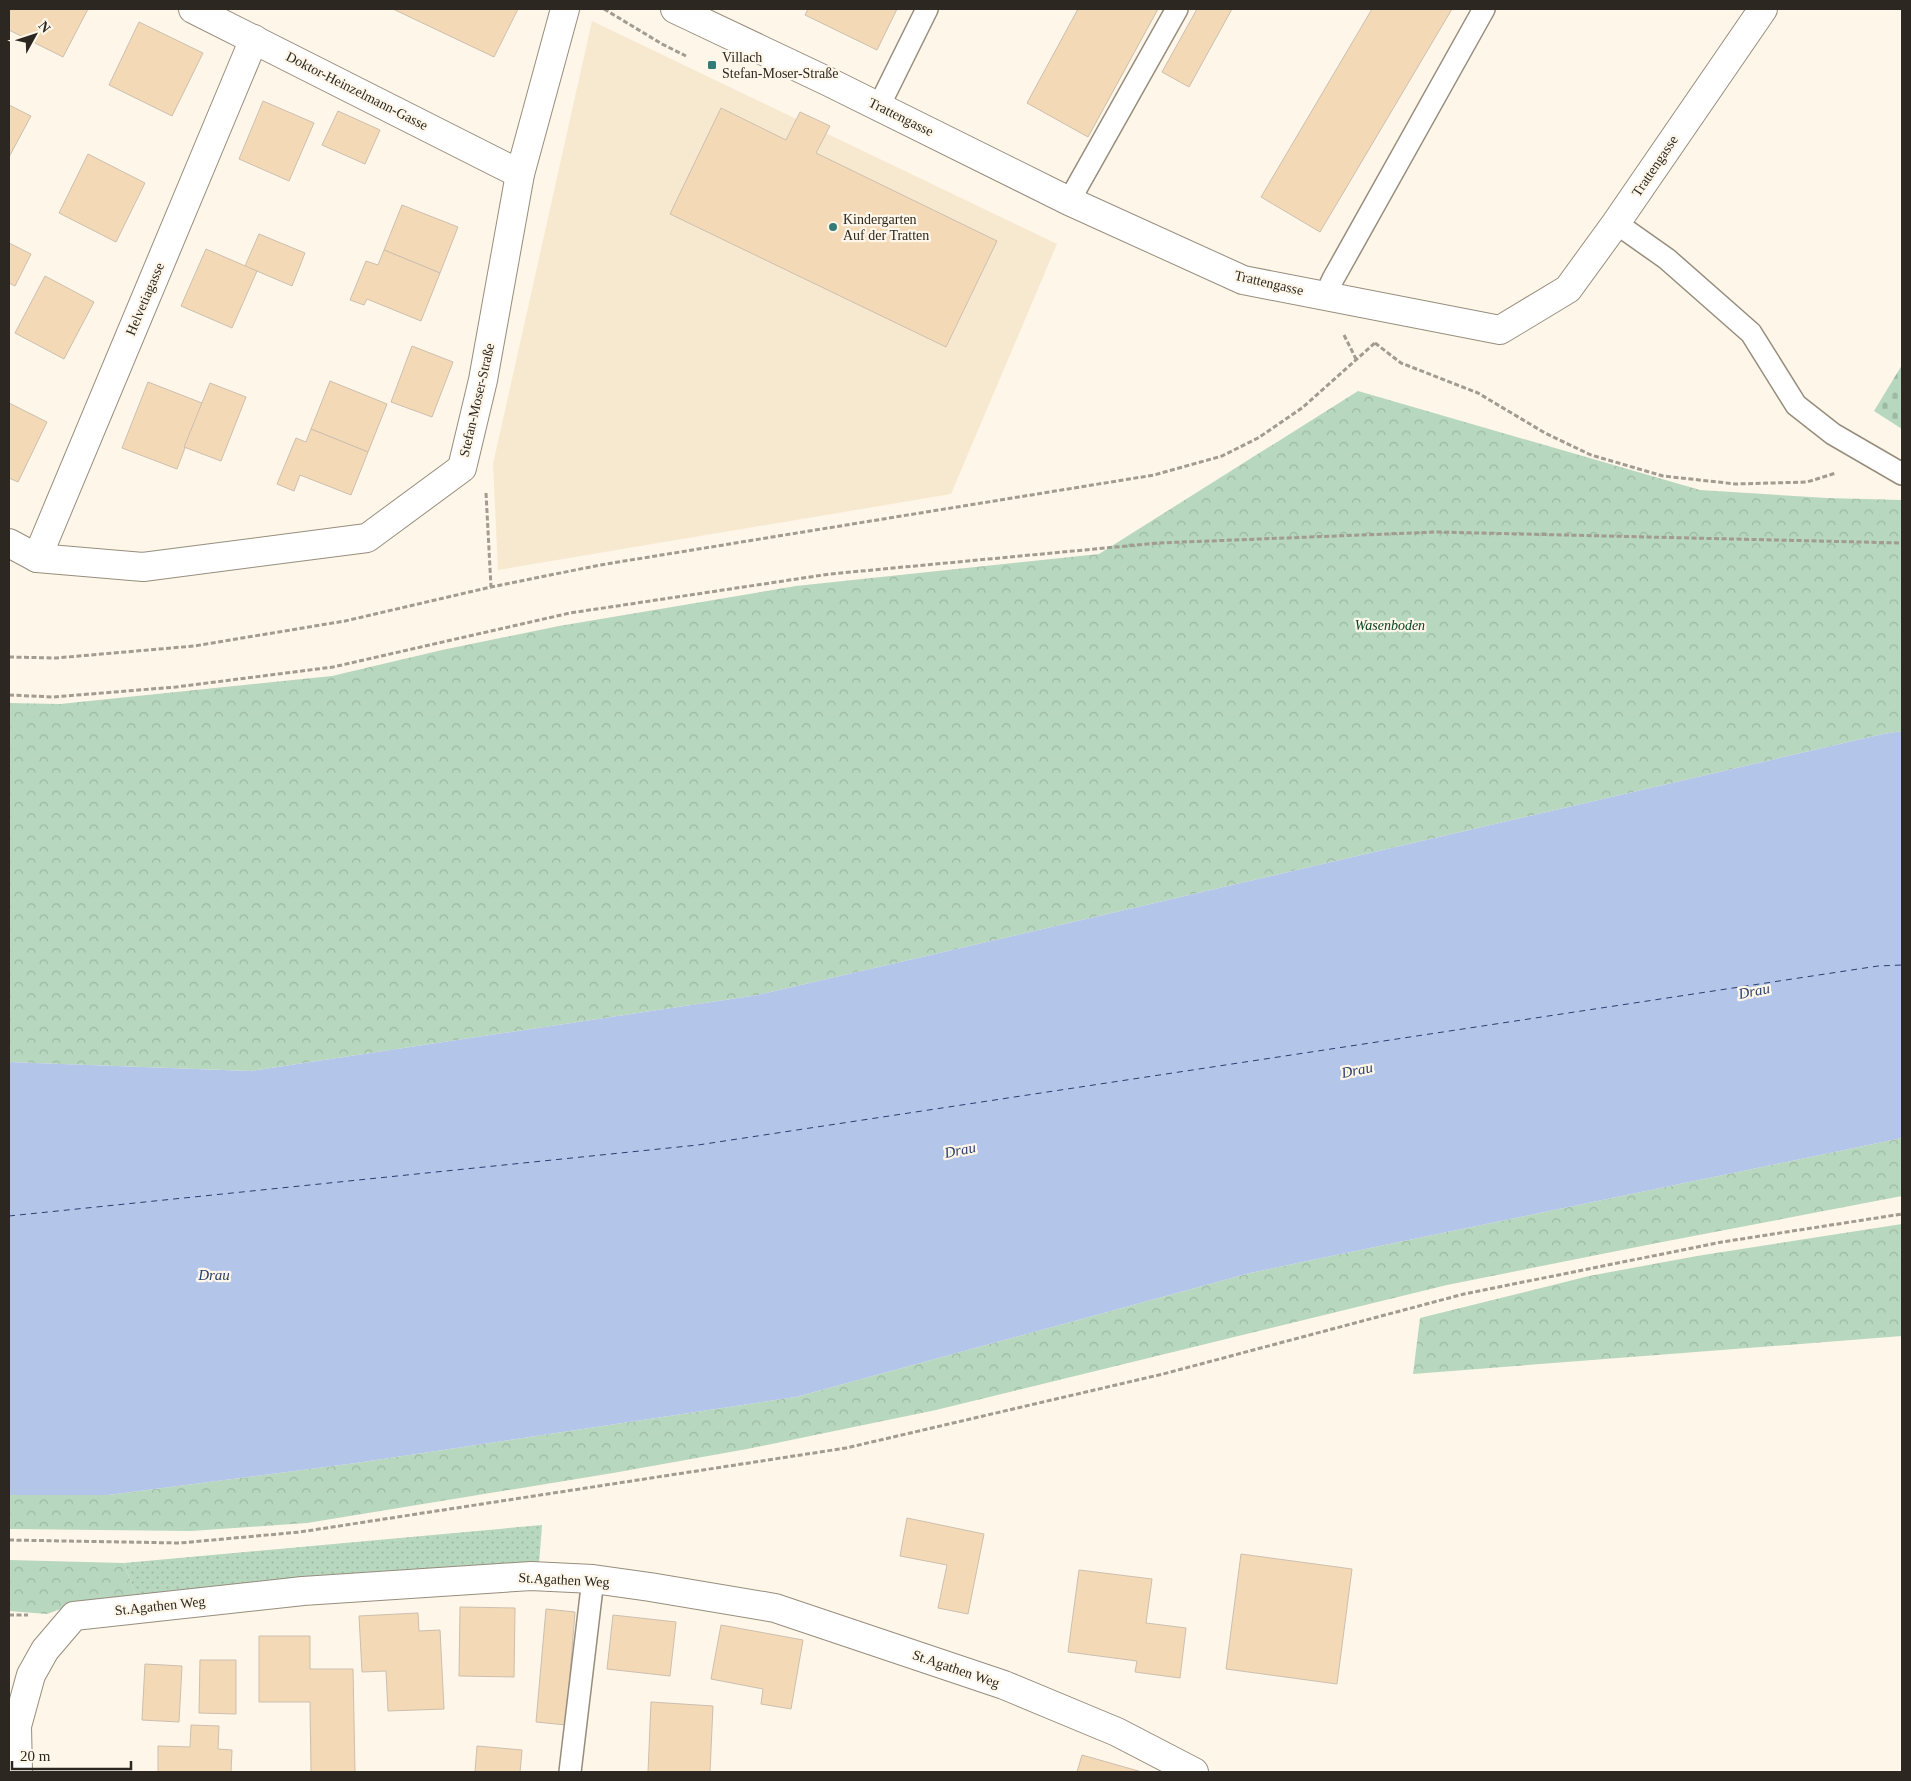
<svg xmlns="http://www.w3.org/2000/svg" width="1911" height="1781" font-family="Georgia,serif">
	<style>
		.built { fill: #f7e9d0 }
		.grass { fill: url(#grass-dots) }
		.forest { fill: url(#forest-crowns) }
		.cemetery { fill: url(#cemetery-stones) }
		.water { fill: #b3c5e9 }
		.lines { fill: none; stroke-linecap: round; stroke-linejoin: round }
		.ferry { stroke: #293f6d; stroke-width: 1; stroke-dasharray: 6 5; stroke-linecap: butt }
		.building { fill: #f4d9b7; stroke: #ccbfaf }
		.service-casing { stroke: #978d7d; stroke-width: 24 }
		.minor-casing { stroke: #978d7d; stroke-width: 30 }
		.path { stroke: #a19b90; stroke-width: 3; stroke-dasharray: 5 2.5; stroke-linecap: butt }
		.service { stroke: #fff; stroke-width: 21 }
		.minor { stroke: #fff; stroke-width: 28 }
		.poi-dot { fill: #337b77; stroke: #fef6e8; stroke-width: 2 }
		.labels { text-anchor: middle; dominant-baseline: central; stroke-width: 4.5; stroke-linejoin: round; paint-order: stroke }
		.poi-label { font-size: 14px; fill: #2c2821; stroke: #fef6e8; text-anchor: start }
		.street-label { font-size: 14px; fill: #2c2821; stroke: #fef6e8 }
		.park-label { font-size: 14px; font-style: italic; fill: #05421f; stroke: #fef6e8 }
		.water-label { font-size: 15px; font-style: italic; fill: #293f6d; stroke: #fef6e8 }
	</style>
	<defs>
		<pattern id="grass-dots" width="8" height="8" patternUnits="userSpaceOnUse" patternTransform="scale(1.25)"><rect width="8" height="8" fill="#b7d7be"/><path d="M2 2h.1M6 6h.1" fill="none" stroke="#9eb9a3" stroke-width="1.8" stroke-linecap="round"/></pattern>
		<pattern id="forest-crowns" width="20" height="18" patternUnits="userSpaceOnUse" patternTransform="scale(1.25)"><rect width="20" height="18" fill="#b7d7be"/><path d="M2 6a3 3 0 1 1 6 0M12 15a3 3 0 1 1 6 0" fill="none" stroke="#9eb9a3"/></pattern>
		<pattern id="cemetery-stones" width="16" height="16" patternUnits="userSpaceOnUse" patternTransform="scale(1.25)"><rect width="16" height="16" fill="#b7d7be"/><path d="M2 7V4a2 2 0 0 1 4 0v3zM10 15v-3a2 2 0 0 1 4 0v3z" fill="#9eb9a3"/></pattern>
	</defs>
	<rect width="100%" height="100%" fill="#fef6e8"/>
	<polygon class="built" points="592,21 1057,244 951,494 498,570 493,464"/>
	<polygon class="grass" points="542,1525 539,1564 136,1596 124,1563"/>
	<g class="forest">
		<polygon points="1358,391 1700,490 1827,498 1902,500 1902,731 1883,734 758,995 250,1071 9,1062 9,703 60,704 332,676 442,650 559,626 796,586 1099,554"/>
		<polygon points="1902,1138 1902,1196 1657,1243 1447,1285 936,1410 747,1449 613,1473 307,1523 191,1531 9,1529 9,1495 108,1495 356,1463 796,1397 1250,1273"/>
		<polygon points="1902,1224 1902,1336 1413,1374 1420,1318 1589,1276 1697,1256"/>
		<polygon points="9,1560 124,1563 136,1596 77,1603 47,1614 9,1611"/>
	</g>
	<polygon class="cemetery" points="1902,365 1902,429 1874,411"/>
	<polygon class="water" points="1902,731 1902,1138 1250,1273 796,1397 356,1463 108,1495 9,1495 9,1062 250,1071 758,995 1883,734"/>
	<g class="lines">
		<polyline class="ferry" points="9,1216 698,1145 1878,966 1902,965"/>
	</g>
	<g class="building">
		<polygon points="9,9 88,9 63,57 9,30"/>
		<polygon points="393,9 518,9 494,57"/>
		<polygon points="808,9 897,9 877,50 805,15"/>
		<polygon points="1078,9 1158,9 1088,137 1027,103"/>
		<polygon points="1197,9 1232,9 1189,87 1162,72"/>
		<polygon points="1372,9 1452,9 1320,232 1261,197"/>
		<polygon points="139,22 203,53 172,116 109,85"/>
		<polygon points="263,101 314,123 289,181 239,159"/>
		<polygon points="9,105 31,116 9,157"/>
		<polygon points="721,108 786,140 800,112 830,126 816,153 997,241 946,347 670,214"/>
		<polygon points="338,111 380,130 365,164 322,145"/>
		<polygon points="88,154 145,183 116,242 59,213"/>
		<polygon points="402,205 458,227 440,273 384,250"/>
		<polygon points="259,234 305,253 292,286 245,266"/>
		<polygon points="9,243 31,254 15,286 9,283"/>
		<polygon points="206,249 257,271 232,328 181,306"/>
		<polygon points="384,250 440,273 421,321 367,299 364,305 350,300 366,261 378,265"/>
		<polygon points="45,276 94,302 64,359 15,333"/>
		<polygon points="412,346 453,362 432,417 391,402"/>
		<polygon points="330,381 387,404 368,452 311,429"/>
		<polygon points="148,382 202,403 177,469 122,448"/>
		<polygon points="210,383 246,397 221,461 184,447"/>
		<polygon points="9,403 47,422 18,482 9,478"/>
		<polygon points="311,429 368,452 351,495 300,475 294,491 277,484 296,438 306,442"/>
		<polygon points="907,1518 984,1534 968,1614 938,1608 947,1565 900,1556"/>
		<polygon points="1241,1554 1352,1569 1337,1684 1226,1669"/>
		<polygon points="1079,1570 1152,1579 1146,1623 1186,1628 1180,1678 1135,1672 1137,1661 1068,1652"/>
		<polygon points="460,1607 515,1608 514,1677 459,1676"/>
		<polygon points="546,1609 575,1612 566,1725 536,1722"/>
		<polygon points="418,1613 419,1631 440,1630 444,1709 388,1711 386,1671 362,1672 359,1616"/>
		<polygon points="613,1615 676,1622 670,1676 607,1669"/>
		<polygon points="721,1625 803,1640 791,1709 761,1704 763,1689 711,1679"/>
		<polygon points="259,1636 310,1636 310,1669 353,1669 355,1772 311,1772 310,1702 259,1702"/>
		<polygon points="200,1660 236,1660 236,1714 199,1713"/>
		<polygon points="145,1664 182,1666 179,1722 142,1720"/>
		<polygon points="651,1702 713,1706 710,1772 648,1772"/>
		<polygon points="191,1725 219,1726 218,1749 232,1750 231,1772 158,1772 158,1746 190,1747"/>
		<polygon points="477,1746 522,1750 520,1772 475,1772"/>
		<polygon points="1082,1755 1142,1772 1077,1772"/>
	</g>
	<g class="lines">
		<g class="service-casing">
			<g id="service">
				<polyline points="879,106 927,9"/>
				<polyline points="1069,201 1177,9"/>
				<polyline points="1616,223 1667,259 1751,333 1796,405 1833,434 1902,474"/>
				<polyline points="1325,296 1333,279 1484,9"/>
				<polyline points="570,1772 593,1579"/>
			</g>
		</g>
		<g class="minor-casing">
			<g id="minor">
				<polyline points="193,9 520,174"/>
				<polyline points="675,9 829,82 1069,201 1243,280 1500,330 1568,289 1616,223 1763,9"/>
				<polyline points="9,543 37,558 143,567 367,538 462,468 483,380 520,174 565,9"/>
				<polyline points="37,558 254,39"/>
				<polyline points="18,1772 17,1726 31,1675 45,1650 74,1616 303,1591 531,1576 593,1579 650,1587 775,1608 1004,1685 1117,1732 1194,1772"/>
			</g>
		</g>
		<g class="path">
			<polyline points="604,9 662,44 686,56"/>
			<polyline points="1344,335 1356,359"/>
			<polyline points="1375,343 1401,363 1478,393 1545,433 1591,455 1663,476 1736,484 1807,482 1836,473"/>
			<polyline points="486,493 491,587"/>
			<polyline points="9,657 56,658 194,646 345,621 491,587 600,565 1154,475 1222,456 1258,438 1302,408 1376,342"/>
			<polyline points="9,695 53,697 176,687 333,667 570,613 830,574 1158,543 1437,532 1902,543"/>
			<polyline points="9,1540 180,1543 300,1532 846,1448 1163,1374 1464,1294 1722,1242 1902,1214"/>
			<polyline points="9,1615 28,1615"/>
		</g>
		<use href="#service" class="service"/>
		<use href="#minor" class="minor"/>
	</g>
	<g class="poi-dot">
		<rect x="707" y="60" width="10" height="10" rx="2.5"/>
		<circle cx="833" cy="227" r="5"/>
	</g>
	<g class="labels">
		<g class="poi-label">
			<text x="722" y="57">Villach<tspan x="722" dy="16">Stefan-Moser-Straße</tspan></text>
			<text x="843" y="219">Kindergarten<tspan x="843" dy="16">Auf der Tratten</tspan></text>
		</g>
		<g class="street-label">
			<text transform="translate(357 91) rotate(27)">Doktor-Heinzelmann-Gasse</text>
			<text transform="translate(901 117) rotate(26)">Trattengasse</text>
			<text transform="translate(1655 166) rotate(-56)">Trattengasse</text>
			<text transform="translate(1269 283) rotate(13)">Trattengasse</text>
			<text transform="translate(145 299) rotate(-67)">Helvetiagasse</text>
			<text transform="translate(477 400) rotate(-77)">Stefan-Moser-Straße</text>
			<text transform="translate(564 1580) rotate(3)">St.Agathen Weg</text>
			<text transform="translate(160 1606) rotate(-6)">St.Agathen Weg</text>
			<text transform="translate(956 1669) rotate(19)">St.Agathen Weg</text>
		</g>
		<g class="park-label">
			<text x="1390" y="625">Wasenboden</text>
		</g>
		<g class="water-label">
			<text transform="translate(1754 991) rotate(-11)">Drau</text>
			<text transform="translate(1357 1070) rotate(-11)">Drau</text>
			<text transform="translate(960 1150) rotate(-11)">Drau</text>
			<text x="214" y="1275">Drau</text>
		</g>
	</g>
	<rect width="1911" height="1781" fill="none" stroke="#2c2821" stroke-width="20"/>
	<g transform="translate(35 35) rotate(50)" stroke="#fef6e8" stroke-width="4" paint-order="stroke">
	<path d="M0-4L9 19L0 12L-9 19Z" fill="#2c2821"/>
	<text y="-8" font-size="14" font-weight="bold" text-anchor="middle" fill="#2c2821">N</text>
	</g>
	<path d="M12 1761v8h119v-8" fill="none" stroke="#2c2821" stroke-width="2.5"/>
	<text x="20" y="1761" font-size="15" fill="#2c2821" stroke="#fef6e8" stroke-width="4" paint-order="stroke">20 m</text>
</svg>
